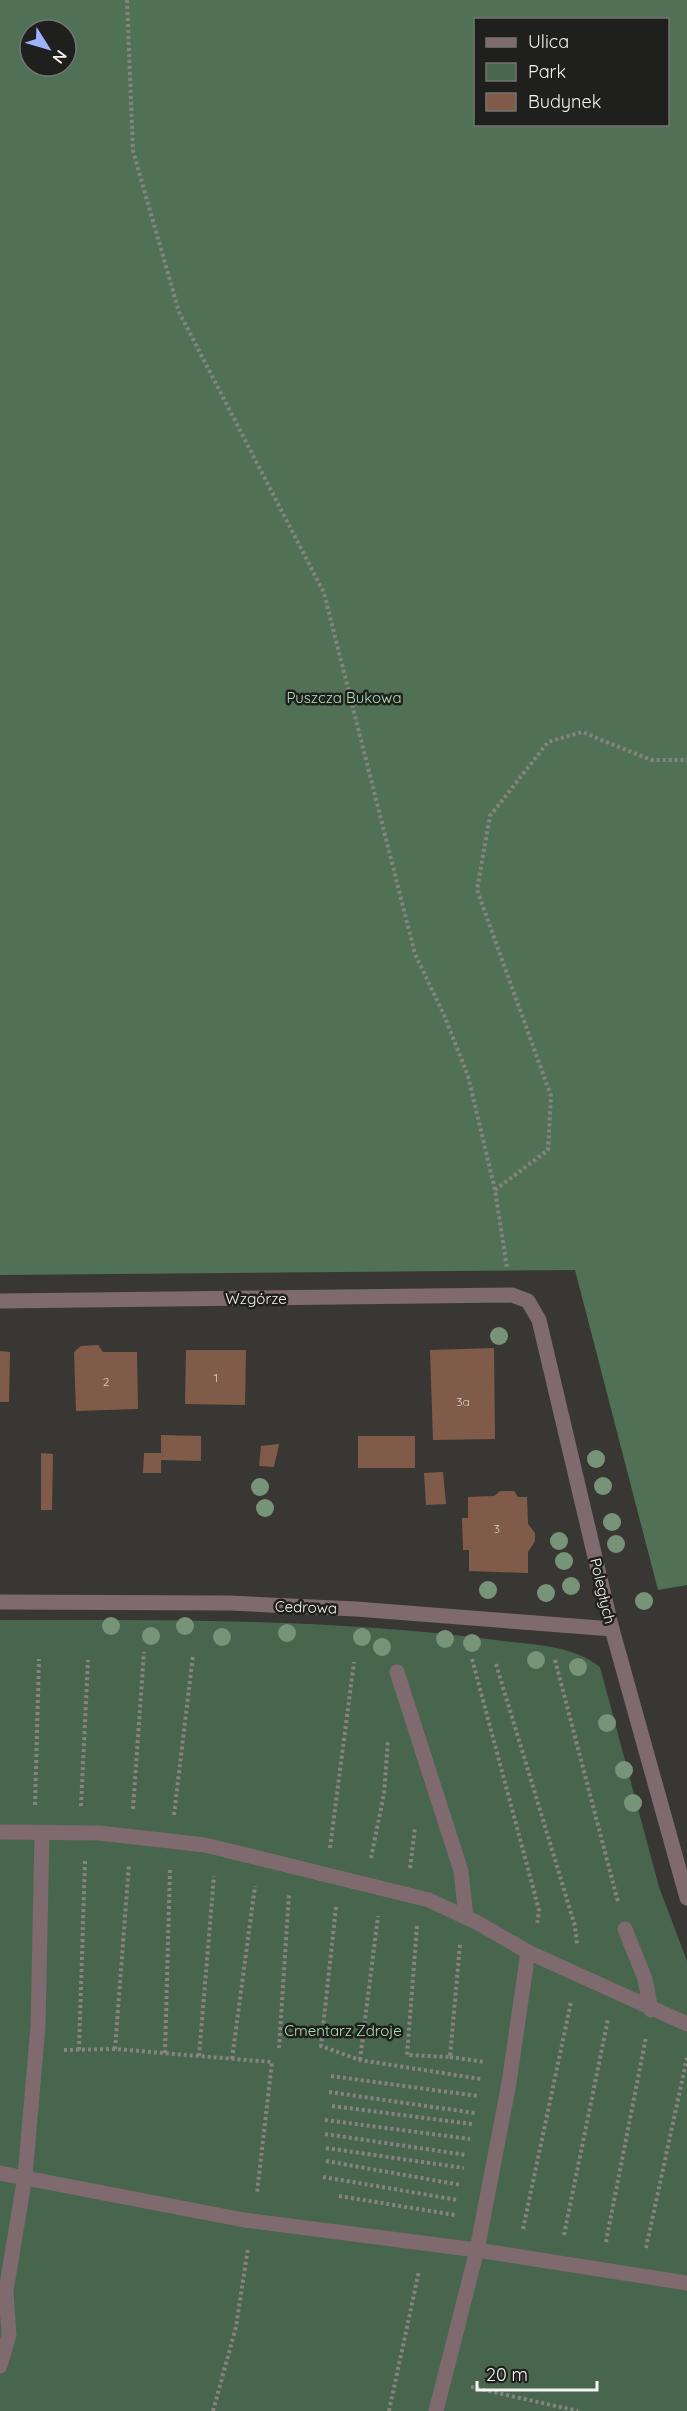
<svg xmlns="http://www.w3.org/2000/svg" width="687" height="2411" font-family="Quicksand,sans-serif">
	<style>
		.green { fill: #48654d }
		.forest { fill: #517156; fill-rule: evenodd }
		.building { fill: #815b4a }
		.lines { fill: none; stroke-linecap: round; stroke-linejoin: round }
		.path { stroke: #858481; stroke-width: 4; stroke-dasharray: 3 3; stroke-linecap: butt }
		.street { stroke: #7e6a6f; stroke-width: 15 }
		.tree { fill: #779479 }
		.labels { text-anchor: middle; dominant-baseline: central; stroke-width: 5; stroke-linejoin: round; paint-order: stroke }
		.number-label { font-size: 12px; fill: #d8cec7 }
		.park-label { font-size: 15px; fill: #a9e1b2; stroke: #1f1f1d }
		.street-label { font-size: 15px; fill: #f5f4f1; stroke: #1f1f1d }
	</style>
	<rect width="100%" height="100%" fill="#393734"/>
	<path class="green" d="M0,1620c165,0 332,-2 496,20 35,5 75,4 104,27l59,220 28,74v450h-687z"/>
	<path class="forest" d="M0,0h687v1585l-29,5 -83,-320 -575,5zM476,20h192v104h-192zM30,30h36v36h-36z"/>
	<g class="building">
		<polygon points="98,1345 103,1352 137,1352 138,1409 76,1411 74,1352 81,1346"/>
		<polygon points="494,1348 495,1439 433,1440 430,1350"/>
		<polygon points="186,1350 246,1350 245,1405 185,1404"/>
		<polygon points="0,1351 10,1352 9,1402 0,1402"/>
		<polygon points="161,1435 201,1436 201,1461 161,1460 161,1473 143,1473 144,1453 161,1453"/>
		<rect x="358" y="1436" width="57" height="32"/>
		<polygon points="279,1444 274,1467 259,1466 261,1446"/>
		<polygon points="41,1453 53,1454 52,1510 41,1510"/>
		<polygon points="443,1472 446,1504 426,1505 424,1473"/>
		<polygon points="500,1491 514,1491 518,1497 527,1497 528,1524 535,1533 535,1541 528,1552 528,1573 469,1571 469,1550 463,1550 462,1518 468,1518 468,1497 494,1496"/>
	</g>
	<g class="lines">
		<g class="path">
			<polyline points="127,0 133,151 179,312 324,593 415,954 444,1015 468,1076 495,1190 507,1268"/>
			<polyline points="495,1190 548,1150 551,1096 477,890 490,816 548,742 582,732 651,760 687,760"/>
			<polyline points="472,1659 539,1910 537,1926"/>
			<polyline points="555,1660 618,1902"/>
			<polyline points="496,1664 575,1926 577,1945"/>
			<polyline points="35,1805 39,1659"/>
			<polyline points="81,1806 88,1660"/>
			<polyline points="133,1809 144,1652"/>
			<polyline points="174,1815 193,1655"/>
			<polyline points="330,1848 354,1662"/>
			<polyline points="371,1858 384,1794 388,1741"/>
			<polyline points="410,1868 415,1828"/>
			<polyline points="336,1907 321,2046 360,2060 481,2079"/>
			<polyline points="417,1926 407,2055 450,2057 460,1944"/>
			<polyline points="279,2048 289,1894"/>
			<polyline points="115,2049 129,1864"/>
			<polyline points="64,2050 115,2049 272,2062 257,2193"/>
			<polyline points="79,2050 85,1861"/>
			<polyline points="165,2053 170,1870"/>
			<polyline points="199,2056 214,1876"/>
			<polyline points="450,2057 485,2062"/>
			<polyline points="232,2059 255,1886"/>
			<polyline points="360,2060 378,1916"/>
			<polyline points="331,2076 478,2096"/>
			<polyline points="329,2092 475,2113"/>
			<polyline points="332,2106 472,2124"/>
			<polyline points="325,2120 470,2139"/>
			<polyline points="325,2134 466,2155"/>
			<polyline points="326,2148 464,2168"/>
			<polyline points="326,2161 461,2185"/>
			<polyline points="323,2177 458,2200"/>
			<polyline points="339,2196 455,2215"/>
			<polyline points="523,2229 571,2002"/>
			<polyline points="564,2235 608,2019"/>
			<polyline points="606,2242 646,2037"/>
			<polyline points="646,2248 687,2058"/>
			<polyline points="471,2387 578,2411"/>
			<polyline points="213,2411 236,2327 248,2248"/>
			<polyline points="389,2411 419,2271"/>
		</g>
		<g class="street">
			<polyline points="0,1301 512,1295 528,1301 539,1320 612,1629 687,1898"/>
			<polyline points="0,1602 229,1603 356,1609 612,1629"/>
			<polyline points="397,1672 461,1871 466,1917"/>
			<polyline points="0,1832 99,1833 205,1845 429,1900 478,1923 528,1952 687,2024"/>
			<polyline points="625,1929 645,1979 651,2010"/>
			<polyline points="0,2173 244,2220 477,2250 687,2283"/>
			<polyline points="0,2366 9,2335 6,2291 25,2176 38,2027 42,1833"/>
			<polyline points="436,2411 477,2250 509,2083 528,1952"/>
		</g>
	</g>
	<g class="tree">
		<circle cx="499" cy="1336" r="9"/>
		<circle cx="596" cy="1459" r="9"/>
		<circle cx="603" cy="1486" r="9"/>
		<circle cx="260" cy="1487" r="9"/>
		<circle cx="265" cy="1508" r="9"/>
		<circle cx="612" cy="1522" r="9"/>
		<circle cx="559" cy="1541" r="9"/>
		<circle cx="616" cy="1544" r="9"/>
		<circle cx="564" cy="1561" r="9"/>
		<circle cx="571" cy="1586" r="9"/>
		<circle cx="488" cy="1590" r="9"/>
		<circle cx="546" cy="1593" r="9"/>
		<circle cx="644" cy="1601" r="9"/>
		<circle cx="111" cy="1626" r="9"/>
		<circle cx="185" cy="1626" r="9"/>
		<circle cx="287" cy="1633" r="9"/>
		<circle cx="151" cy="1636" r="9"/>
		<circle cx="222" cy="1637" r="9"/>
		<circle cx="362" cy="1637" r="9"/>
		<circle cx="445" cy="1639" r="9"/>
		<circle cx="472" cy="1643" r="9"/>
		<circle cx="382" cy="1647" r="9"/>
		<circle cx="536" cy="1660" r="9"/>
		<circle cx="578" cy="1667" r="9"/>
		<circle cx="607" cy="1723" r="9"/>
		<circle cx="624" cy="1770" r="9"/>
		<circle cx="633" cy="1803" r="9"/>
	</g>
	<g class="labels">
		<g class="number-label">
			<text x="216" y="1377">1</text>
			<text x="106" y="1381">2</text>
			<text x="463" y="1401">3a</text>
			<text x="497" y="1528">3</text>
		</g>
		<g class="park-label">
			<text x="344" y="697">Puszcza Bukowa</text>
			<text x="343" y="2030">Cmentarz Zdroje</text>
		</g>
		<g class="street-label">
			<text x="256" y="1298">Wzgórze</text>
			<text transform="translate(603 1591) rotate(77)">Poległych</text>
			<text transform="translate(306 1607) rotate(2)">Cedrowa</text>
		</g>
	</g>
	<rect x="474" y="18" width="195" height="108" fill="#1f1f1d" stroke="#757472" stroke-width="1.5"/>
	<rect x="486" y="38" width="30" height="9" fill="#7e6a6f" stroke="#757472" stroke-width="1.5"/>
	<text x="528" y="48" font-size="18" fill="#f5f4f1">Ulica</text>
	<rect x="486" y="63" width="30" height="18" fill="#48654d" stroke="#757472" stroke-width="1.5"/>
	<text x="528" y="78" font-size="18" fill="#f5f4f1">Park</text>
	<rect x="486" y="93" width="30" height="18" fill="#815b4a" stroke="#757472" stroke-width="1.5"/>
	<text x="528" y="108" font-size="18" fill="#f5f4f1">Budynek</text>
	<g transform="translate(48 48) rotate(127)"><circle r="28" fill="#1f1f1d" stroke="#757472" stroke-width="1.5"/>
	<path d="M0-4.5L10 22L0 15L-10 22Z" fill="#9eb3fd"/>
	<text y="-9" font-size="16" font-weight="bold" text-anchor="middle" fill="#f5f4f1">N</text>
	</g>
	<path d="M477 2381v9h120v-9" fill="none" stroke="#f5f4f1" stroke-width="3"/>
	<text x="486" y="2381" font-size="18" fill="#f5f4f1" stroke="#1f1f1d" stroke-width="4.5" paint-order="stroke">20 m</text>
</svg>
